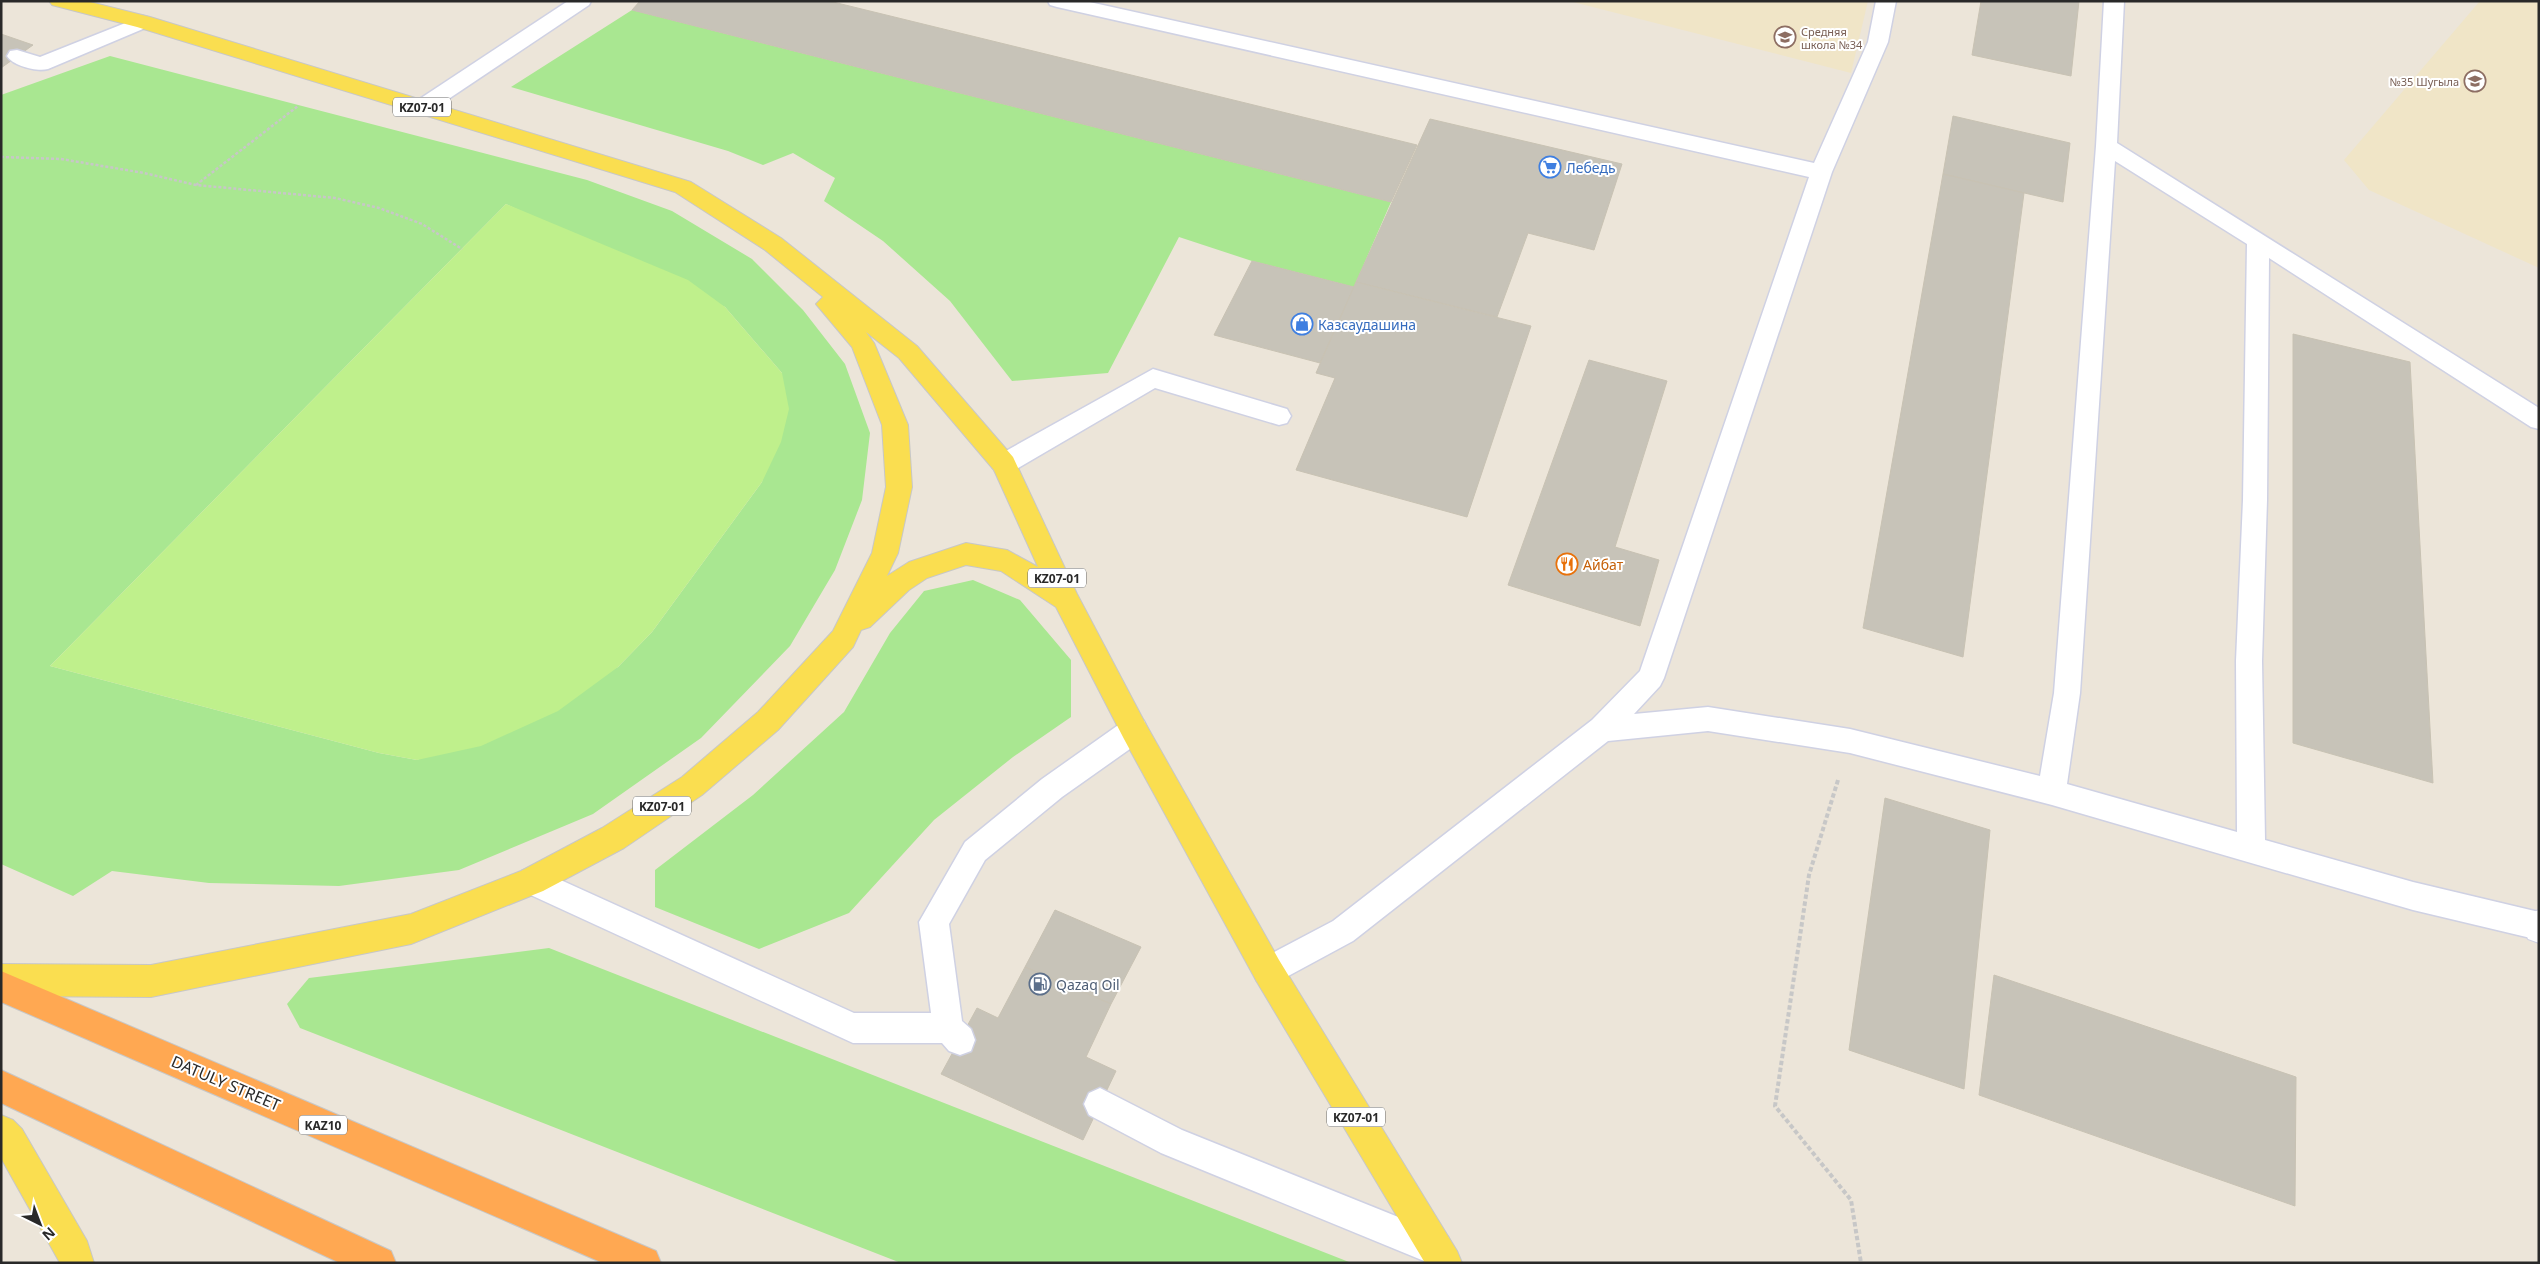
<svg xmlns="http://www.w3.org/2000/svg" width="2540" height="1264" font-family="'Noto Sans',sans-serif">
	<style>
		.education { fill: #f0e5c7 }
		.green { fill: #a9e791; fill-rule: evenodd }
		.pitch { fill: #bff08c }
		.building { fill: #c7c3b8; stroke: #c8c2b3 }
		.lines { fill: none; stroke-linecap: round; stroke-linejoin: round }
		.lane-casing { stroke: #cfd1e3; stroke-width: 3 }
		.street-casing { stroke: #cfd1e3; stroke-width: 2 }
		.primary-casing { stroke: #c7c7c7; stroke-width: 2 }
		.highway-casing { stroke: #c7c7c7; stroke-width: 2 }
		.path-far1 { stroke: #c7c7c7; stroke-width: 2.5; stroke-dasharray: 3 2; stroke-linecap: butt }
		.path { stroke: #c7c7c7; stroke-width: 4; stroke-dasharray: 4.5 2.5; stroke-linecap: butt }
		.lane { fill: #fff; fill-rule: evenodd }
		.street { fill: #fff; fill-rule: evenodd }
		.primary { fill: #fade50; fill-rule: evenodd }
		.highway { fill: #ffa852; fill-rule: evenodd }
		.labels { text-anchor: middle; dominant-baseline: central; stroke-width: 4; stroke-linejoin: round; paint-order: stroke }
		.far-education-label { font-size: 11px; fill: #785e54; stroke: #fff; text-anchor: start }
		.shield { fill: #fff; stroke: #696969; stroke-width: 1 }
		.shield-label { font-size: 12px; font-weight: bold; fill: #292929 }
		.shop-label { font-size: 14px; fill: #366cbe; stroke: #fff; text-anchor: start }
		.food-label { font-size: 14px; fill: #c56008; stroke: #fff; text-anchor: start }
		.service-label { font-size: 14px; fill: #4e5e75; stroke: #fff; text-anchor: start }
		.near-street-label { font-size: 16px; fill: #292929; stroke: #fff }
	</style>
	<rect width="100%" height="100%" fill="#ece5d9"/>
	<g class="education">
		<polygon points="1569,1 1868,1 1851,73"/>
		<polygon points="2480,1 2539,1 2539,268 2369,190 2344,160"/>
	</g>
	<g class="green">
		<polygon points="632,10 1391,202 1354,287 1252,261 1179,237 1108,373 1012,381 950,301 883,241 824,201 835,178 793,153 763,165 728,151 511,87"/>
		<path d="M110,56l477,124 85,31 80,48 51,51 42,54 25,69 -8,67 -27,70 -45,76 -89,92 -108,76 -134,56 -120,16 -130,-3 -97,-12 -39,25 -72,-32v-769zM506,204l219,103 57,66 -20,109 -110,150 -34,35 -201,93 -38,-7 -329,-87z"/>
		<polygon points="973,580 1020,600 1071,660 1071,717 1013,757 934,820 849,913 759,949 655,907 655,870 753,795 844,712 890,633 924,591"/>
		<polygon points="549,948 1349,1262 1349,1263 901,1263 300,1028 287,1004 309,978"/>
	</g>
	<polygon class="pitch" points="506,204 688,280 725,307 782,373 789,409 781,442 762,482 652,632 618,667 558,711 481,746 417,760 379,753 50,666"/>
	<g class="building">
		<polygon points="640,1 829,1 1417,145 1391,202 632,10"/>
		<polygon points="1981,1 2079,1 2071,76 1972,55"/>
		<polygon points="1,34 33,45 1,68"/>
		<polygon points="1953,116 2070,143 2063,202 1943,174"/>
		<polygon points="1430,119 1622,164 1594,250 1528,233 1497,317 1356,282"/>
		<polygon points="1943,174 2024,193 1963,657 1863,628"/>
		<polygon points="1252,261 1354,287 1320,363 1214,335"/>
		<polygon points="1356,282 1531,326 1467,517 1296,470 1335,378 1316,373"/>
		<polygon points="2293,334 2410,362 2433,783 2293,743"/>
		<polygon points="1589,360 1667,381 1615,547 1659,560 1640,626 1508,585"/>
		<polygon points="1885,798 1990,830 1964,1089 1849,1050"/>
		<polygon points="1055,910 1141,947 1111,1004 1025,967"/>
		<polygon points="1025,967 1111,1004 1086,1057 1116,1071 1083,1140 941,1074 977,1008 998,1018"/>
		<polygon points="1994,975 2296,1077 2295,1206 1979,1095"/>
	</g>
	<g class="lines">
		<g class="lane-casing">
			<g id="lane">
				<polygon points="568,1 591,1 589,5 429,112 422,114 415,112 412,107 415,102"/>
				<path d="M1048,1h37l729,162 54,-121 8,-41h20l-8,41 -56,130 -168,506 -4,8 -26,28 74,-7 142,22 190,47 14,-83 42,-547 8,-145h20l-7,142 422,265v21l-8,-2 -262,-169 -2,242 -5,161 3,179 148,42 126,30v28l-126,-30 -361,-105 -202,-52 -142,-22 -100,10 -255,200 -74,40 -11,5 -11,-5 -4,-10 4,-10 76,-40 259,-201 48,-49 169,-494 -752,-170 -7,-2zM2115,161l132,83 -4,256 -7,161 1,171 -170,-48 13,-91z"/>
				<path d="M143,16l7,2 3,4 -3,4 -102,43c-11,3 -35,-3 -41,-13l3,-5 7,-1 23,7z"/>
				<polygon points="1153,369 1287,409 1291,416 1287,423 1279,425 1155,388 1013,471 1004,474 995,471 992,464 995,457"/>
				<polygon points="1134,718 1144,721 1148,730 1144,739 1062,797 985,860 949,924 962,1021 971,1029 975,1040 971,1051 960,1055 949,1051 942,1043 853,1043 522,891 517,881 522,871 532,867 854,1013 931,1013 919,922 965,842 1042,779 1124,721"/>
				<polygon points="1100,1088 1182,1130 1448,1237 1453,1249 1448,1261 1429,1263 1161,1153 1089,1115 1084,1104 1089,1093"/>
			</g>
		</g>
		<g class="street-casing">
			<polygon id="street" points="2539,910 2539,943 2528,939 2524,928 2528,914"/>
		</g>
		<g class="primary-casing">
			<g id="primary">
				<path d="M49,1h37l64,16 541,165 90,56 136,108 96,111 64,137 67,127 135,239 178,291 5,12h-37l-168,-281 -133,-243 -68,-132 -55,-36 -35,-6 -39,13 -18,12 -39,37 -9,3 -8,17 -75,83 -76,65 -78,53 -81,43 -132,53 -260,53 -150,-1v-32l150,1 260,-51 110,-43 81,-43 80,-51 76,-65 75,-81 39,-78 14,-66 -4,-62 -30,-78 -36,-43 7,-7 -58,-47 -90,-58 -538,-165 -85,-22zM866,332l33,26 95,112 44,97 -31,-17 -41,-7 -57,19 -22,14 11,-23 14,-66 -4,-62 -34,-82z"/>
				<polygon points="1,1115 13,1120 22,1129 87,1241 94,1263 60,1263 1,1158"/>
			</g>
		</g>
		<g class="highway-casing">
			<g id="highway">
				<polygon points="1,971 656,1251 661,1263 603,1263 1,1002"/>
				<polygon points="1,1070 391,1251 396,1263 340,1263 1,1103"/>
			</g>
		</g>
		<g class="path-far1">
			<polyline points="1,157 61,159 144,173 196,185 335,198 379,208 422,224 462,249"/>
			<polyline points="196,185 298,106"/>
		</g>
		<polyline class="path" points="1838,780 1809,875 1775,1106 1851,1200 1861,1263"/>
		<use href="#lane" class="lane"/>
		<use href="#street" class="street"/>
		<use href="#primary" class="primary"/>
		<use href="#highway" class="highway"/>
	</g>
	<defs>
		<g id="school-ring" transform="scale(1.125)"><circle r="9.5" fill="#fff" stroke="#8d6e63" stroke-width="1.5"/><path d="M0-5L7-2L0 1L-7-2ZM-4 1L0 2.5L4 1V4Q0 6-4 4Z" fill="#8d6e63"/></g>
		<g id="supermarket-ring" transform="scale(1.125)"><circle r="9.5" fill="#fff" stroke="#3f7fe0" stroke-width="1.5"/><path d="M-6-5.5h2.5l.6 2H6L4.5 2H-2.5L-4.4-4H-6ZM-1.5 3.2a1.3 1.3 0 1 0 .1 0ZM3 3.2a1.3 1.3 0 1 0 .1 0Z" fill="#3f7fe0"/></g>
		<g id="shop-ring" transform="scale(1.125)"><circle r="9.5" fill="#fff" stroke="#3f7fe0" stroke-width="1.5"/><path d="M-5-2.5h2.3a2.7 3.5 0 0 1 5.4 0H5L5.5 6h-11ZM-1.5-2.5h3a1.5 2.3 0 0 0-3 0Z" fill="#3f7fe0"/></g>
		<g id="restaurant-ring" transform="scale(1.125)"><circle r="9.5" fill="#fff" stroke="#e8710a" stroke-width="1.5"/><path d="M-5-6h1v4h1v-4h1v4h1v-4h1v5L-1.5 .5V6h-2V.5L-5-1ZM5-6V6H3V1.5H1.5Q1.5-4 5-6Z" fill="#e8710a"/></g>
		<g id="fuel-ring" transform="scale(1.125)"><circle r="9.5" fill="#fff" stroke="#5c6f8a" stroke-width="1.5"/><path d="M-5.5-6h7V0h2V4h1.3V-2.5L3-4.5l.8-.8L6-3V5H2.5V1h-1V6h-7ZM-4.2-4.7v3.2H.2V-4.7Z" fill="#5c6f8a"/></g>
	</defs>
	<g fill-rule="evenodd">
		<use href="#school-ring" x="1785" y="37"/>
		<use href="#school-ring" x="2475" y="81"/>
		<use href="#supermarket-ring" x="1550" y="167"/>
		<use href="#shop-ring" x="1302" y="324"/>
		<use href="#restaurant-ring" x="1567" y="564"/>
		<use href="#fuel-ring" x="1040" y="984"/>
	</g>
	<g class="labels">
		<g class="far-education-label">
			<text x="1801" y="31">Средняя<tspan x="1801" dy="13">школа №34</tspan></text>
			<text x="2459" y="81" text-anchor="end">№35 Шугыла</text>
		</g>
		<g class="shield">
			<rect x="393" y="97.5" width="58" height="19" rx="4"/>
			<rect x="1028" y="568.5" width="58" height="19" rx="4"/>
			<rect x="633" y="796.5" width="58" height="19" rx="4"/>
			<rect x="1327" y="1107.5" width="58" height="19" rx="4"/>
			<rect x="299" y="1115.5" width="48" height="19" rx="4"/>
		</g>
		<g class="shield-label">
			<text x="422" y="107">KZ07-01</text>
			<text x="1057" y="578">KZ07-01</text>
			<text x="662" y="806">KZ07-01</text>
			<text x="1356" y="1117">KZ07-01</text>
			<text x="323" y="1125">KAZ10</text>
		</g>
		<g class="shop-label">
			<text x="1566" y="167">Лебедь</text>
			<text x="1318" y="324">Казсаудашина</text>
		</g>
		<g class="food-label">
			<text x="1583" y="564">Айбат</text>
		</g>
		<g class="service-label">
			<text x="1056" y="984">Qazaq Oil</text>
		</g>
		<g class="near-street-label">
			<text transform="translate(226 1083) rotate(23)">DATULY STREET</text>
		</g>
	</g>
	<rect width="2540" height="1264" fill="none" stroke="#292929" stroke-width="5"/>
	<g transform="translate(40 1224) rotate(138)" stroke="#ffffff" stroke-width="4" paint-order="stroke">
	<path d="M0-4L9 19L0 12L-9 19Z" fill="#292929"/>
	<text y="-8" font-size="14" font-weight="bold" text-anchor="middle" fill="#292929">N</text>
	</g>
</svg>
